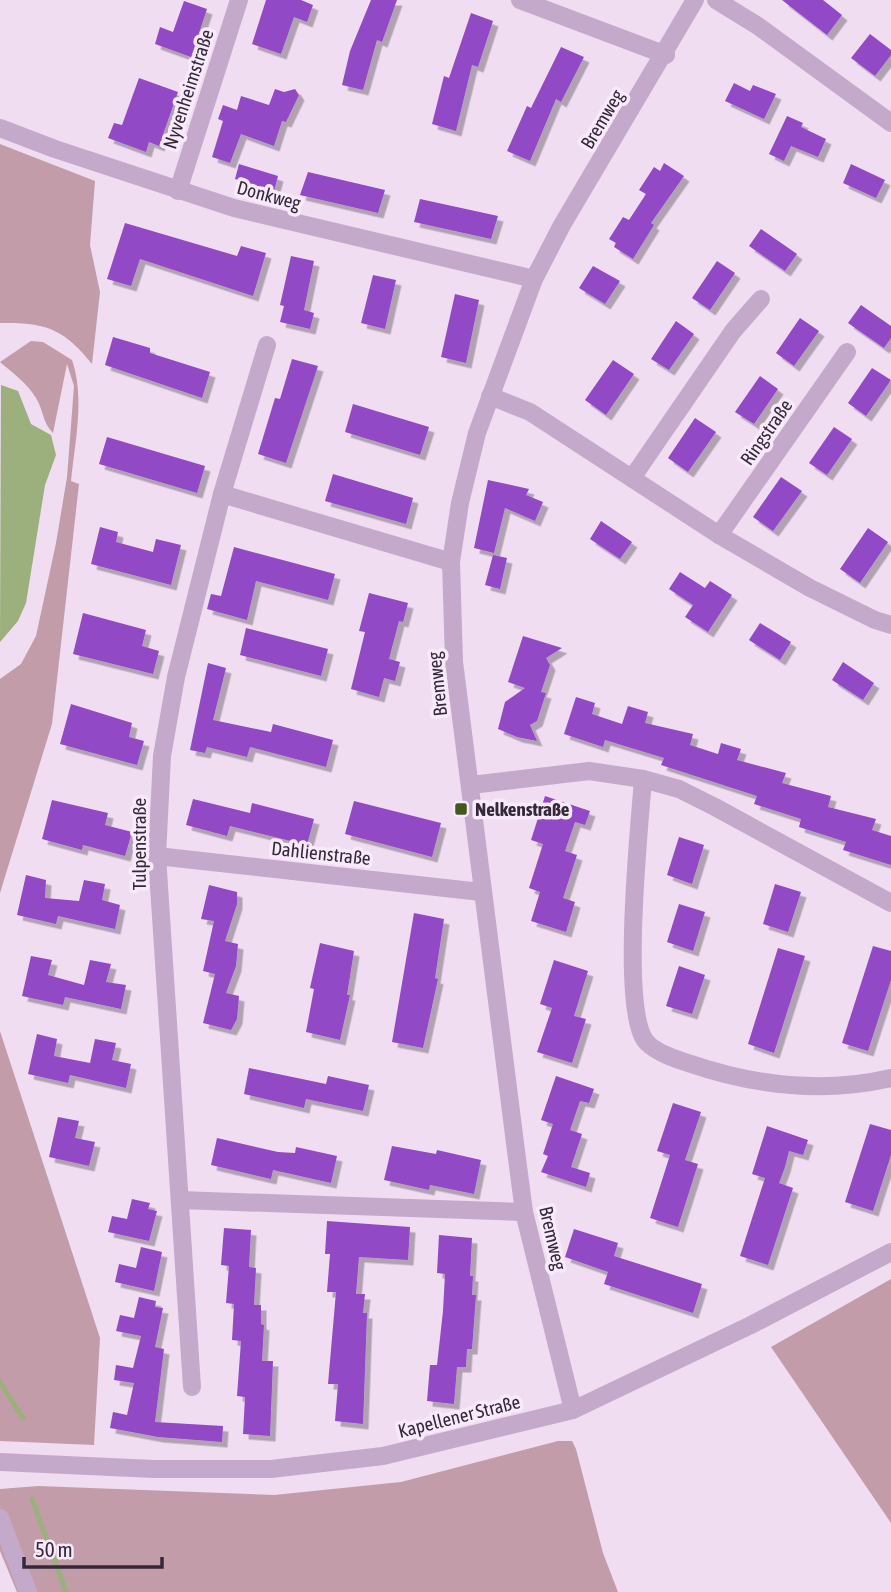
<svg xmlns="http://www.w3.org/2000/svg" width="891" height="1592" font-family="'Asap Condensed',sans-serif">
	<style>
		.green { fill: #c29da9 }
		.water { fill: #9bb07c }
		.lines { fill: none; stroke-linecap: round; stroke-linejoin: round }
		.stream { stroke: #9bb07c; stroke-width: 5 }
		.building { fill: #9248c6; filter: url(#shadow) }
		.minor { stroke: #c4a9cb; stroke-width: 18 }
		.poi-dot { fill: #41591e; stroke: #f8eafa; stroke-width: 2.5 }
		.labels { text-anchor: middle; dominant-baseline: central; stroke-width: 7; stroke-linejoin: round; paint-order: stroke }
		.street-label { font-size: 19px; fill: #332938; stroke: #f8eafa }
		.poi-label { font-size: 19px; font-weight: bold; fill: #332938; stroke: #f8eafa; text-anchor: start }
	</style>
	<defs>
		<filter id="shadow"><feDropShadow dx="5.5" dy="5.5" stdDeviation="0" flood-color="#0004"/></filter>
	</defs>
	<rect width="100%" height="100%" fill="#f0ddf2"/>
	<g class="green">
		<path d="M0,144l95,37 -5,64 10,47 -8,72c-28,-35 -46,-42 -92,-41z"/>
		<path d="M31,341l12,1 29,18c13,38 3,81 -1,121l8,3 -27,240 -52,169v-214l21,-15 15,-28 20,-93 11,-66 7,-91 -7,-22 -14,69c-11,-11 -9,-22 -17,-35 -9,-15 -22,-24 -36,-36z"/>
		<polygon points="0,1031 100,1338 94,1445 0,1441"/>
		<polygon points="891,1279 891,1523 771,1347"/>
		<polygon points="558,1441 572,1441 576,1449 603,1553 618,1592 17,1592 0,1551 0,1489 38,1486 274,1495 401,1482"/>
	</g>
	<polygon class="water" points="1,385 18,391 31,424 51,435 56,455 45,485 26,603 18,621 0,642"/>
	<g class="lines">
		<g class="stream">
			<polyline points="0,1382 23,1418"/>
			<polyline points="32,1499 66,1592"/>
		</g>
	</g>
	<g class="building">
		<polygon points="266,0 301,0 313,5 307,22 294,17 281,54 252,44"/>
		<polygon points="371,0 397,0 382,42 377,40 363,90 342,85 350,51"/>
		<polygon points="782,0 823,0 842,15 827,35"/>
		<polygon points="184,1 207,9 191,57 155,44 160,27 173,32"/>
		<polygon points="471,13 493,21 478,67 472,65 456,131 432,124 444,76 449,78"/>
		<polygon points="870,34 891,50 891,55 875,76 851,58"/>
		<polygon points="561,47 584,57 561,102 556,99 530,161 507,151 527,106 531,108"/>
		<polygon points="139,78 178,92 159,146 149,142 146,152 108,138 114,123 122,125"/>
		<polygon points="734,83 750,91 753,85 776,94 764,119 725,101"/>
		<polygon points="275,89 284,92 295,89 299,95 286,122 282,121 274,146 241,134 230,163 212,157 223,121 218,119 223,105 237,110 241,96 269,105"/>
		<polygon points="787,116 803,123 801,127 826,139 818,157 791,146 784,161 769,154"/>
		<polygon points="664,163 684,176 651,223 654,225 633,259 614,247 616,243 609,239 623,217 629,220 646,194 639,190 654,167 660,171"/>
		<polygon points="239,164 278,176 274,191 235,179"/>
		<polygon points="851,164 885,180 876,198 843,183"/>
		<polygon points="308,172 385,190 378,213 300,195"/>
		<polygon points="420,199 498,216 491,239 414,222"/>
		<polygon points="125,223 237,256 241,246 266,253 253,296 140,259 131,286 107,279"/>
		<polygon points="761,229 797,254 785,271 749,246"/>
		<polygon points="291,256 314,261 304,310 314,313 310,329 280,322 284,306 280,305"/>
		<polygon points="717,261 735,273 710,310 692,298"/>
		<polygon points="593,266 620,281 605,304 579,288"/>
		<polygon points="373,275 396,280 385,329 361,323"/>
		<polygon points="455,294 479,300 466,363 441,357"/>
		<polygon points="861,305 891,326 891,338 884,348 848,323"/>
		<polygon points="800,318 819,331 794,366 776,353"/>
		<polygon points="676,321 694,334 669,370 651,359"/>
		<polygon points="113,337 150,348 150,353 210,372 202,398 105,365"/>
		<polygon points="292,359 318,366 286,463 258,454 275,398 280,399"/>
		<polygon points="613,360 634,374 606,415 585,400"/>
		<polygon points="872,368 891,380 866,416 848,403"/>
		<polygon points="760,376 778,389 754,424 735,412"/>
		<polygon points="353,404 429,427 420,455 345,432"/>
		<polygon points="695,418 716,432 688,472 668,458"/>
		<polygon points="834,427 852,439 827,475 809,463"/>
		<polygon points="107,437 205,466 197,493 99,464"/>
		<polygon points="333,474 413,498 406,524 325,501"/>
		<polygon points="781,477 802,491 773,531 753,517"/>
		<polygon points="488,480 529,489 526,495 543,502 535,521 505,508 494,553 474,548"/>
		<polygon points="601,521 632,542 620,559 590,539"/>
		<polygon points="100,527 118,532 116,542 153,552 156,539 181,545 171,585 91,564"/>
		<polygon points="868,528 888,542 860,583 840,569"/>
		<polygon points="234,547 335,574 328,600 256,581 247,620 207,609 211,594 221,596"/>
		<polygon points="493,555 507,558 500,589 485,585"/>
		<polygon points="680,572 705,588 710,581 732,595 708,632 685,617 693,605 669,589"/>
		<polygon points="369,593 408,603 403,622 399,621 389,659 400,662 395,681 384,678 379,697 351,689 365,632 359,631"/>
		<polygon points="83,613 146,630 142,646 159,651 153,674 73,654"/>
		<polygon points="760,623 791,642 780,660 749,640"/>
		<polygon points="246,628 328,649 321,676 240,655"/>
		<polygon points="523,636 562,648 546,658 550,665 541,692 546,693 537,721 530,725 537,741 517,737 498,729 505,702 525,688 508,682"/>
		<polygon points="843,662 874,683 863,700 832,680"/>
		<polygon points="208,663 226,668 213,720 271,732 273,724 333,740 326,767 250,747 247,757 207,747 205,753 190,750"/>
		<polygon points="576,697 595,703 592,714 622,724 628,706 648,712 645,723 693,734 690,745 718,754 721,743 741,749 737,760 786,773 782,783 831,796 828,807 876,819 872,830 891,836 891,865 843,850 846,842 799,827 801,819 754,804 757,796 661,765 664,758 605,740 603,747 564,734"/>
		<polygon points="71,704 132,723 129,737 144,741 137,765 60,744"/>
		<polygon points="545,796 590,811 585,825 575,822 565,851 577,855 563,898 575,902 566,932 531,921 540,892 529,888 543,844 531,840"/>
		<polygon points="193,799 250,813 252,803 314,819 307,845 230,826 227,836 186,825"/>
		<polygon points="52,800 108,813 105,825 132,832 125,856 83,845 82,850 42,839"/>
		<polygon points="354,801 441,823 432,857 345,834"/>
		<polygon points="679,837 704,845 692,884 667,875"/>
		<polygon points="26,875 46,880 45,898 79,901 84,880 105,884 102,900 120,905 115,929 58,916 56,924 17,915"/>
		<polygon points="775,884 801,892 788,932 763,924"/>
		<polygon points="209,885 237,892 237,904 225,941 238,944 236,966 226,993 239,996 237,1019 231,1030 203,1023 215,974 203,971 214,921 201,919"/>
		<polygon points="679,904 705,912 693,951 667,942"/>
		<polygon points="414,913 444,919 435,978 438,979 423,1048 392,1042"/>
		<polygon points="320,943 354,951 347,995 350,995 340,1040 306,1032 314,989 310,988"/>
		<polygon points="873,946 891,951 891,980 868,1051 842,1043"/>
		<polygon points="778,948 805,956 774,1053 748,1044"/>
		<polygon points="31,956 52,960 48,975 84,985 90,960 111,964 106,982 126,985 121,1009 65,997 63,1005 22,996"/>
		<polygon points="554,960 588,971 574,1016 586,1019 572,1063 537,1052 552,1008 540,1004"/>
		<polygon points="679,966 705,975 692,1014 666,1006"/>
		<polygon points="37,1034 57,1039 54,1056 90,1063 95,1039 116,1043 112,1060 131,1064 126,1088 70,1075 68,1083 28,1074"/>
		<polygon points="249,1068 326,1084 328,1076 369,1085 363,1111 306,1099 304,1108 244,1094"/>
		<polygon points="556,1076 594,1089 589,1103 580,1101 570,1130 582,1134 571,1167 590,1173 586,1187 541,1172 548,1156 543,1154 553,1124 541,1120"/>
		<polygon points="673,1103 701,1112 685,1160 698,1164 678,1227 650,1218 670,1155 657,1151"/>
		<polygon points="58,1117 79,1121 75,1138 95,1142 89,1166 49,1157"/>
		<polygon points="870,1124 891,1130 891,1155 873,1211 845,1202"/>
		<polygon points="767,1126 808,1140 803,1155 789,1151 785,1167 779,1183 793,1188 768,1265 740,1256 765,1178 752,1174"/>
		<polygon points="217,1138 278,1152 295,1153 296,1147 337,1156 331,1183 273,1170 271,1179 211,1165"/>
		<polygon points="392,1146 436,1154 437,1150 481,1160 474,1194 430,1185 429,1190 384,1180"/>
		<polygon points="132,1199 150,1203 148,1209 157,1211 149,1241 108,1232 112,1216 127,1219"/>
		<polygon points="327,1221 410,1227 408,1260 359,1257 356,1294 365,1294 363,1313 367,1313 363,1424 335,1421 338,1384 328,1384 336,1292 327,1292 330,1254 325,1254"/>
		<polygon points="224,1228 251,1230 249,1267 256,1268 254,1305 261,1305 261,1324 264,1325 262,1361 273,1361 270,1436 243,1434 245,1397 237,1396 241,1341 232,1340 234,1304 226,1303 229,1266 221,1265"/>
		<polygon points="574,1229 618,1243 614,1256 702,1284 693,1313 604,1284 608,1272 565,1257"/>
		<polygon points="439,1235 472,1238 470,1276 473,1276 472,1295 476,1295 472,1349 467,1349 466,1367 457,1367 454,1404 427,1401 430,1365 437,1365 443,1311 445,1274 437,1273"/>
		<polygon points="141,1247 162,1252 154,1291 115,1282 119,1264 136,1268"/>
		<polygon points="139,1297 156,1301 155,1307 163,1308 155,1347 164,1349 155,1422 223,1426 222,1442 158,1437 110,1428 113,1412 127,1415 134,1383 114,1380 116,1365 133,1368 141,1336 116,1331 120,1315 134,1318"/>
	</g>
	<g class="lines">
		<g class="minor">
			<polyline points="520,0 666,55"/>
			<polyline points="716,0 758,26 891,123"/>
			<polyline points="0,128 55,149 234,208 534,279"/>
			<polyline points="178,191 239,0"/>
			<polyline points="490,396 530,412 719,535 810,588 875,620 891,625"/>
			<polyline points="632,478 733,331 761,299"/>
			<polyline points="222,494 267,345"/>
			<polyline points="719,535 847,352"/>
			<path d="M643,779c-4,53 -21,216 0,258 6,13 32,22 45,26 67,23 134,31 203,15"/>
			<polyline points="471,785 589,771 643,779 679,789 715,807 891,903"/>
			<polyline points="157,856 481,892"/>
			<polyline points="180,1200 524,1212"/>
			<polyline points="192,1387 157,856 162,756 176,677 222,494 451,562"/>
			<polyline points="573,1410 524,1212 516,1151 454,662 451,562 460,503 477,433 534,279 562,225 695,0"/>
			<polyline points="0,1462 154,1469 271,1469 383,1456 573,1410 751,1325 891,1252"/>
			<polyline points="0,1518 28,1592"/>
		</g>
	</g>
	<rect class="poi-dot" x="454" y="802" width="14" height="14" rx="3.5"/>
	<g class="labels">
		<g class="street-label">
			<text transform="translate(188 89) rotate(-72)">Nyvenheimstraße</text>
			<text transform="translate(602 119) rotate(-59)">Bremweg</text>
			<text transform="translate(269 195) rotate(15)">Donkweg</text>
			<text transform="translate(766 432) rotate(-55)">Ringstraße</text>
			<text transform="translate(437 684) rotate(-96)">Bremweg</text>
			<text transform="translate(139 844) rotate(-90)">Tulpenstraße</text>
			<text transform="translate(321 853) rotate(6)">Dahlienstraße</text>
			<text transform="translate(553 1238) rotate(77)">Bremweg</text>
			<text transform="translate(459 1416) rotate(-14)">Kapellener Straße</text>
		</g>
		<g class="poi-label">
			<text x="475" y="809">Nelkenstraße</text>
		</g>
	</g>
	<path d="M24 1557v10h138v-10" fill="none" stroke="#332938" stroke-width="3.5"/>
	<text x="35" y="1557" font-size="21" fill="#332938" stroke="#f8eafa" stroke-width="5" paint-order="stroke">50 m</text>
</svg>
